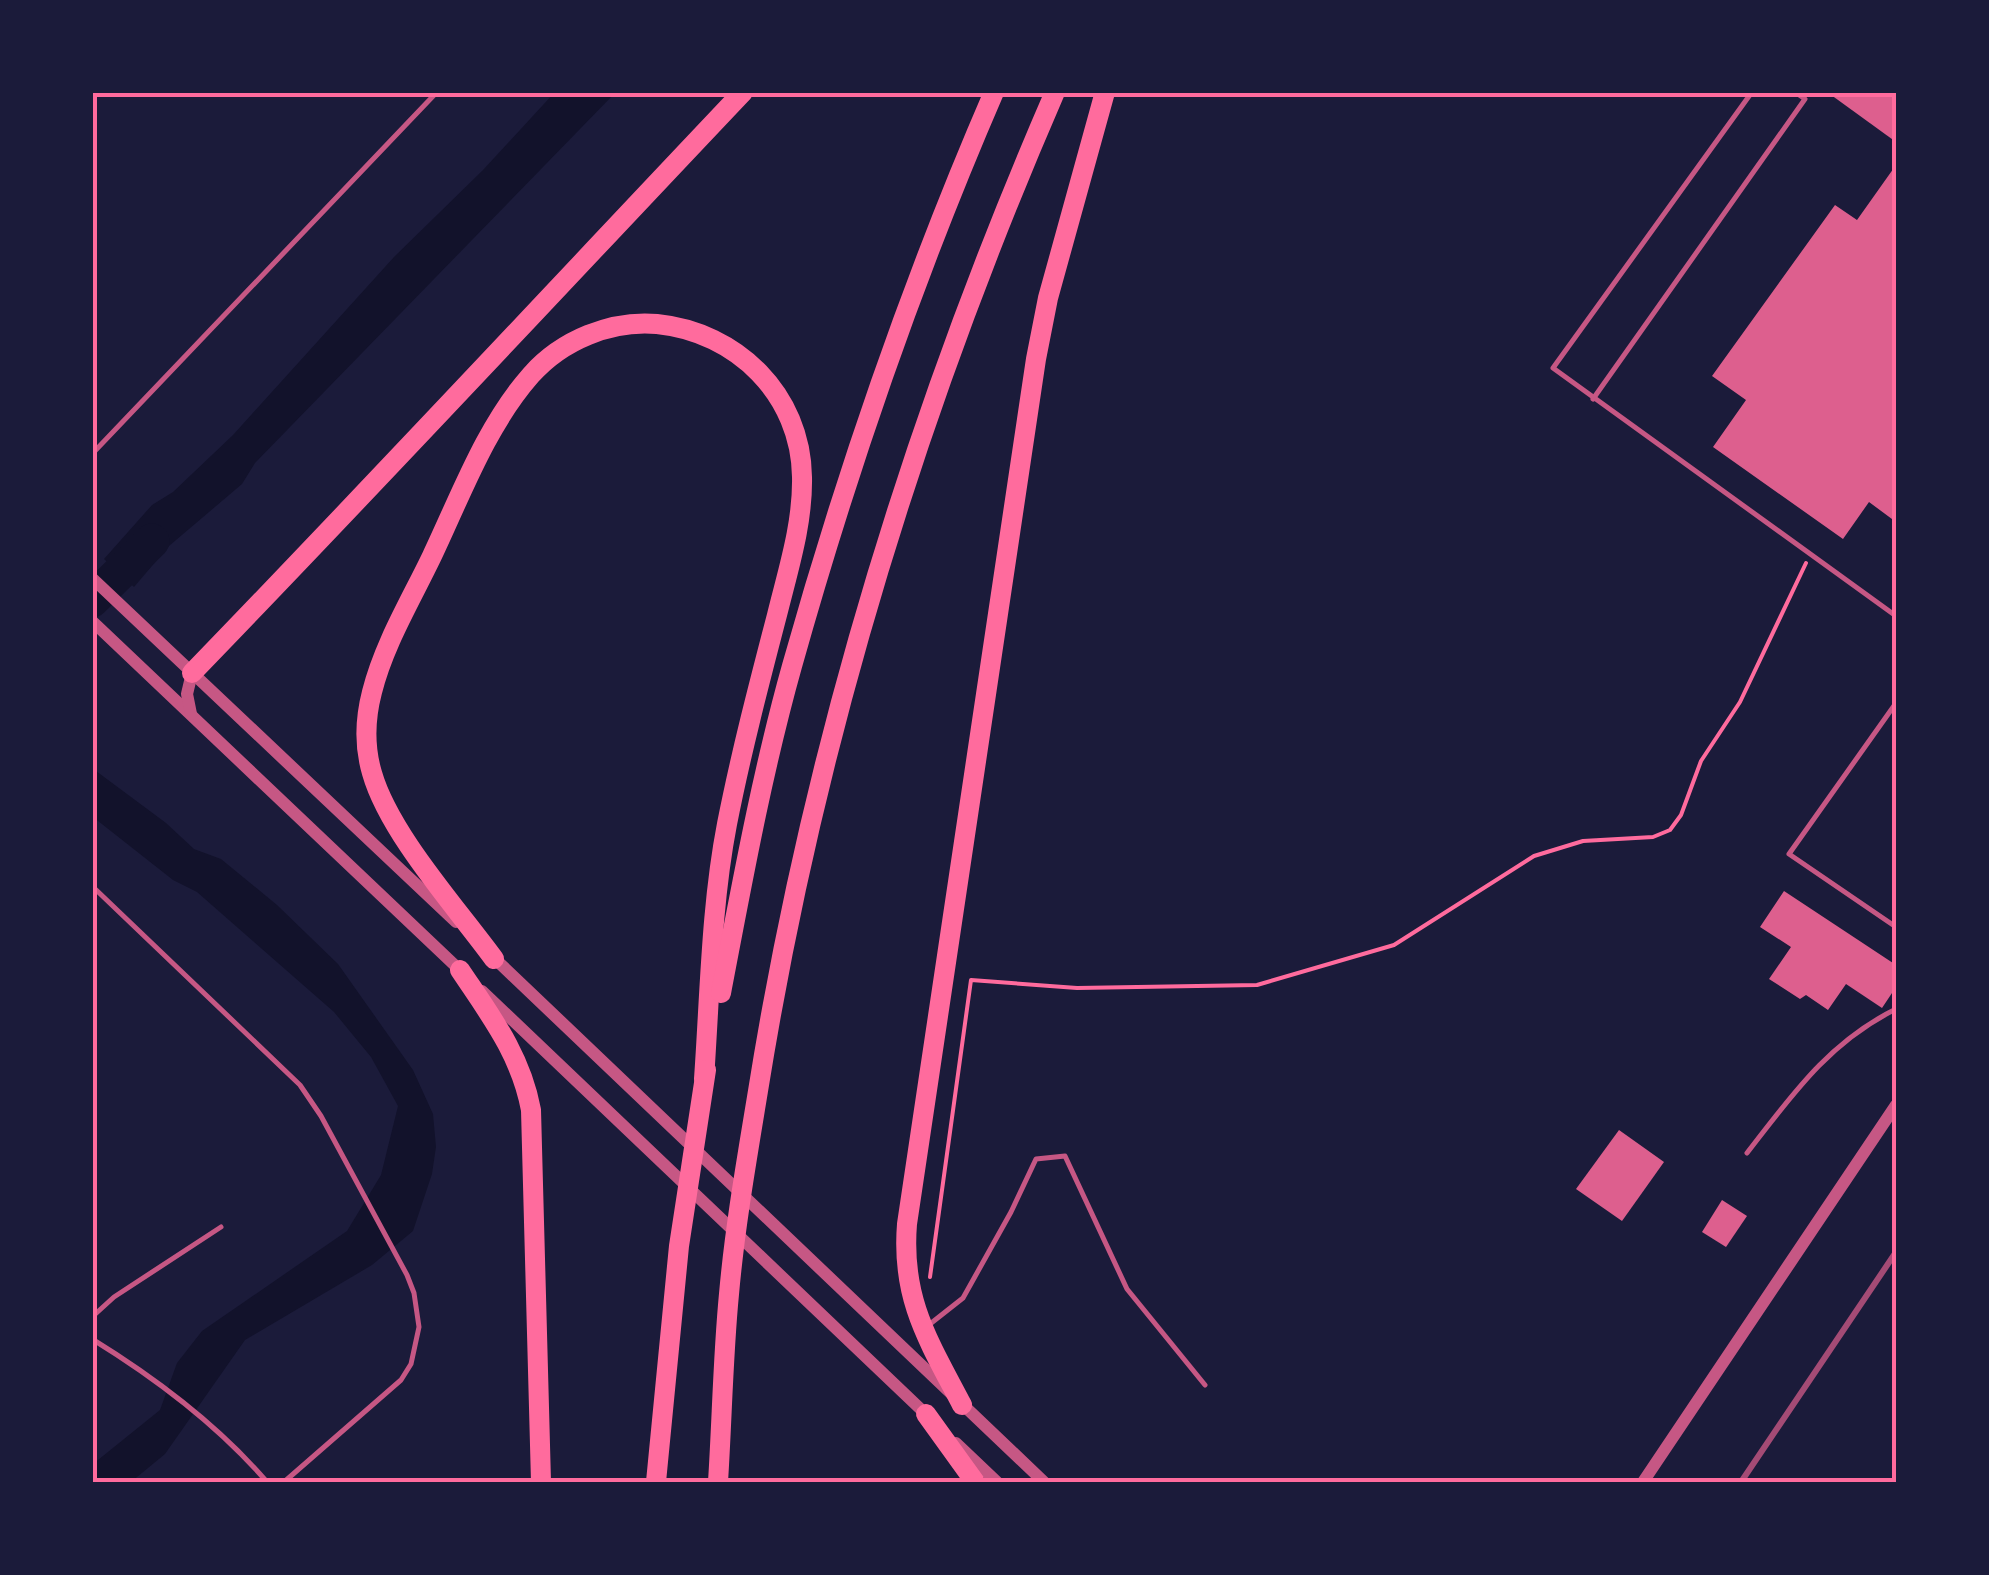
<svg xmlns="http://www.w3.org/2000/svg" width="1989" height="1575" font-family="'Roboto Condensed',sans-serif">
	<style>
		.water { fill: #12122b }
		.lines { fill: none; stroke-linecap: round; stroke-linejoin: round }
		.river { stroke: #12122b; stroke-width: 35 }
		.building { fill: #dd5f8e }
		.path { stroke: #ff6b9d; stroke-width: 4 }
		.service { stroke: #c65784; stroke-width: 5 }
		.tertiary { stroke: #c65784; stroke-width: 12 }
		.motorway { stroke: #ff6b9d; stroke-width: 20 }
		.rail { stroke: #a44b75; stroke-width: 6 }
		.neatline { fill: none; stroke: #ff6b9d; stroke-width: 4 }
	</style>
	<rect width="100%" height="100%" fill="#1b1b3a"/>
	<g class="water">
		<polygon points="554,93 615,93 255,463 242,484 169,546 134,587 104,559 152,505 173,492 233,435 394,257 483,170"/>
		<polygon points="92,768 166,823 194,849 221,859 277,905 338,964 413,1070 433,1114 436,1147 432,1174 413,1231 372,1265 245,1340 165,1454 131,1482 93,1482 93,1464 160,1410 177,1363 202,1331 347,1231 381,1175 398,1106 371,1057 334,1012 197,892 173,880 93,817"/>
	</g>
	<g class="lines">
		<polyline class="river" points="92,600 152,541"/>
	</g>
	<g class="building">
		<polygon points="1827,92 1896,92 1896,142"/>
		<polygon points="1896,165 1896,522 1869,502 1843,539 1713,447 1746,400 1712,376 1835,205 1857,220"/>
		<polygon points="1784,891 1896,965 1896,987 1882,1008 1846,984 1828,1010 1806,995 1800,999 1769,979 1791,947 1760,927"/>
		<polygon points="1619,1130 1664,1162 1622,1221 1576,1189"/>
		<polygon points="1722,1200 1747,1216 1726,1247 1702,1232"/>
	</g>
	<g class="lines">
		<polyline class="path" points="930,1277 971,980 1077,988 1257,985 1394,945 1534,856 1583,841 1653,837 1670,830 1681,815 1701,761 1740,702 1806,563"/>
		<g class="service">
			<polyline points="1752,92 1553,368 1896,616"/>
			<polyline points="1593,399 1805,99 1795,92"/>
			<polyline points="92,454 437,92"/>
			<polyline points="1896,703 1789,854 1896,927"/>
			<polyline points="92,886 300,1085 321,1116 407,1275 414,1293 419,1327 411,1364 401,1380 284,1482"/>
			<path d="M1747,1153c45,-58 82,-111 149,-144"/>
			<polyline points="92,1317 114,1297 221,1227"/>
			<polyline points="930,1324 963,1298 1011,1212 1036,1159 1065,1156 1127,1289 1205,1385"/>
			<path d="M92,1339c65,40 126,86 175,143"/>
		</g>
		<g class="tertiary">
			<polyline points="92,578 456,922"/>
			<polyline points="92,621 464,974"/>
			<polyline points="191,714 187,694 192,673"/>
			<polyline points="492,956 1044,1482"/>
			<polyline points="482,991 931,1419"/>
			<polyline points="956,1443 997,1482"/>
			<polyline points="1643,1482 1896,1105"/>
		</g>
		<g class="motorway">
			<path d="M192,673c186,-192 367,-387 551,-581"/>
			<path d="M494,959c-38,-52 -105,-126 -122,-186 -8,-27 -7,-54 0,-81 12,-48 39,-92 60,-136 29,-61 54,-130 99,-181 31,-35 80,-55 126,-51 80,8 144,71 145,153 1,47 -14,93 -25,138 -18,69 -36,138 -50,209 -16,83 -17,170 -23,255"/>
			<path d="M460,970c30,45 61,85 71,140l10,372"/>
			<path d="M721,993c21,-110 41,-220 71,-327 55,-196 121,-387 202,-574"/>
			<path d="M962,1405c-34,-65 -61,-106 -55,-181l129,-865 12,-61 57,-206"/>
			<polyline points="926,1414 975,1482"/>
			<polyline points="656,1482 679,1246 706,1070"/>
			<path d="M718,1482c4,-62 5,-126 11,-188 6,-68 18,-136 29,-203 55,-344 158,-679 297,-999"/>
		</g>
		<polyline class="rail" points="1741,1482 1896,1252"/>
	</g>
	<rect width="1989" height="1575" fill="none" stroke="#1b1b3a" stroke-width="190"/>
	<rect x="95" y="95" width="1799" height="1385" class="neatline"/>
</svg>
